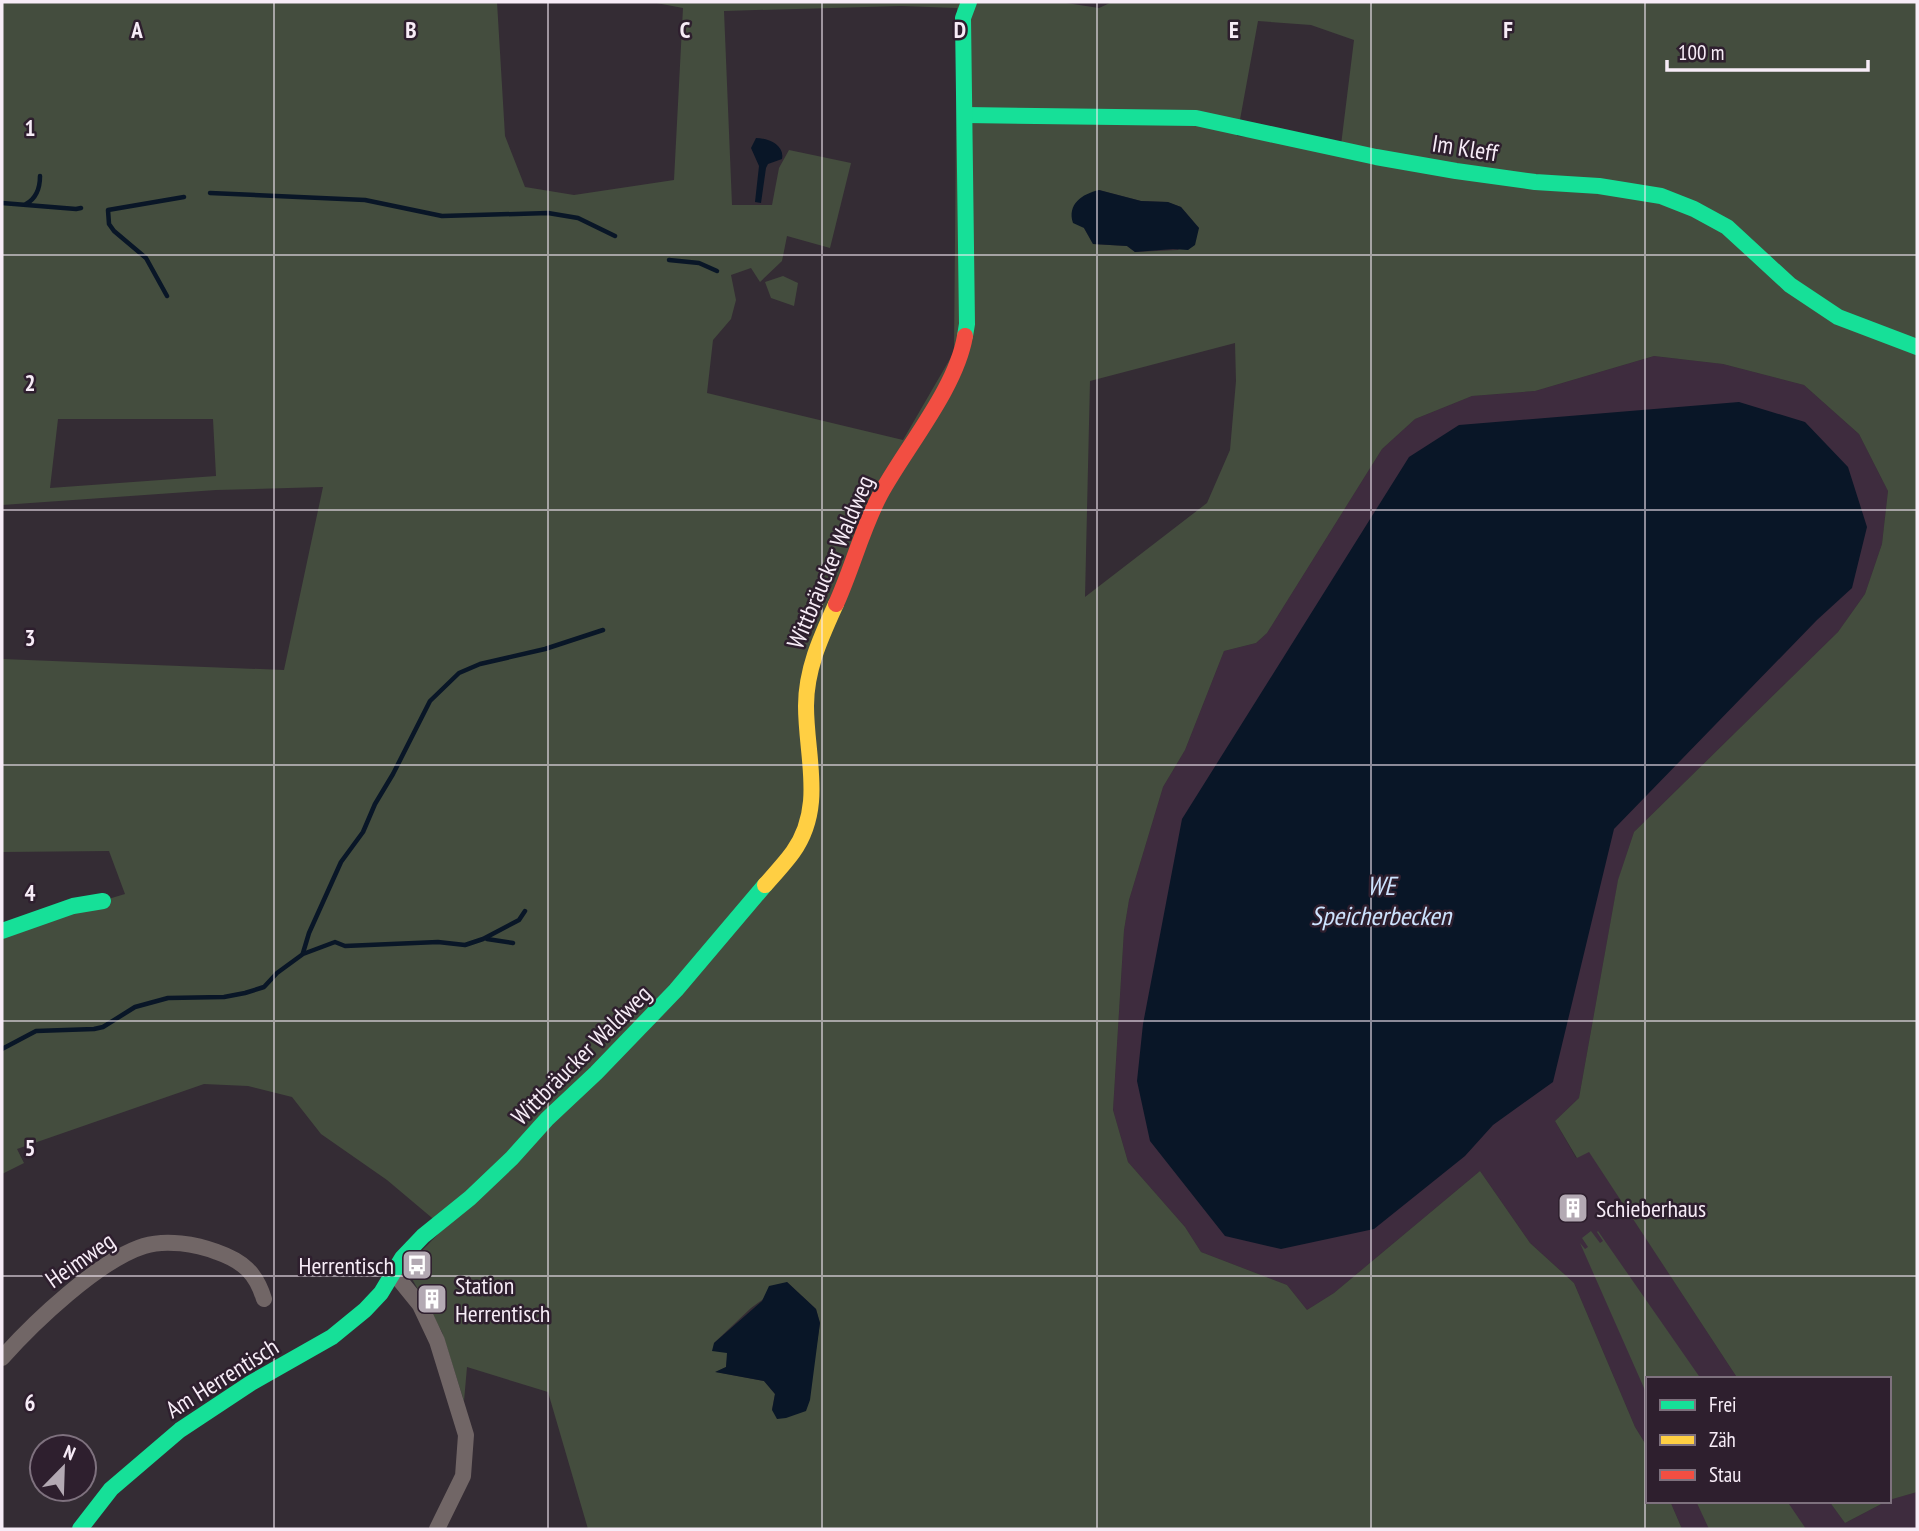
<svg xmlns="http://www.w3.org/2000/svg" width="1919" height="1531" font-family="'PT Sans Narrow',sans-serif">
	<style>
		.built { fill: #3e2c3e }
		.green { fill: #444d3e; fill-rule: evenodd }
		.water { fill: #091627 }
		.lines { fill: none; stroke-linecap: round; stroke-linejoin: round }
		.stream { stroke: #091627; stroke-width: 4.5 }
		.street { stroke: #716666; stroke-width: 16 }
		.fast { stroke: #16e098; stroke-width: 16 }
		.slow { stroke: #ffcf43; stroke-width: 16 }
		.jam { stroke: #f24e42; stroke-width: 16 }
		.grid { fill: none; stroke: #f7ecf7; stroke-width: 2; stroke-opacity: 0.55 }
		.labels { text-anchor: middle; dominant-baseline: central; stroke-width: 5; stroke-linejoin: round; paint-order: stroke }
		.street-label { font-size: 24px; fill: #f7ecf7; stroke: #2e1f2e }
		.poi-label { font-size: 24px; fill: #f7ecf7; stroke: #2e1f2e; text-anchor: start }
		.water-label { font-size: 26px; font-style: italic; fill: #cde3fe; stroke: #2e1f2e }
		.grid-label { font-size: 23px; text-anchor: middle; font-weight: bold; fill: #f7ecf7; stroke: #2e1f2e; stroke-width: 5; stroke-linejoin: round; paint-order: stroke }
	</style>
	<rect width="100%" height="100%" fill="#342c34"/>
	<g class="built">
		<polygon points="1654,356 1723,364 1804,385 1859,434 1888,491 1882,544 1865,594 1838,632 1634,832 1618,881 1579,1098 1555,1121 1576,1158 1589,1151 1738,1379 1648,1379 1648,1448 1635,1427 1574,1283 1530,1243 1480,1171 1334,1293 1307,1310 1287,1285 1201,1252 1185,1227 1128,1162 1113,1110 1124,930 1129,900 1163,787 1185,750 1224,651 1256,643 1267,633 1382,449 1415,419 1472,396 1535,391"/>
		<polygon points="1917,1492 1917,1529 1682,1529 1670,1501 1829,1501 1845,1523 1891,1499"/>
	</g>
	<g class="green">
		<path d="M2,2h495l8,134 20,51 49,8 100,-15 9,-172 -32,-6h409l39,6 13,-6h805v1490l-28,8v-121h-151l-149,-227 -12,6 -22,-37 24,-23 39,-218 16,-48 204,-200 27,-38 17,-50 6,-53 -29,-57 -55,-49 -81,-21 -69,-8 -119,35 -63,5 -57,23 -33,30 -115,184 -11,10 -32,8 -39,99 -22,37 -34,113 -5,30 -11,180 15,52 57,65 16,25 86,33 20,25 27,-17 146,-122 50,72 44,40 61,144 13,21v53h22l12,28h-1094l-40,-137 -81,-25 -3,34 -22,-69 -31,-55 -2,-13 35,-36 -57,-48 -66,-46 -29,-37 -44,-11 -44,-2 -187,65 7,14 -22,11v-243l123,-37 -16,-43 -107,1v-193l282,11 39,-183 -107,3 -214,15zM901,6l56,2 -3,344 -51,88 -196,-47 6,-53 18,-21 5,-19 -5,-25 20,-7 9,14 22,-21 5,-25 43,12 21,-85 -62,-13 -10,18 -7,37h-40l-8,-194zM1258,21l53,4 43,15 -13,105 -104,-9zM1099,190l42,11 26,1 14,5 18,21 -21,22 -43,2 -8,-6 -34,-2 -9,-16zM1235,343l1,38 -6,69 -23,53 -122,94 5,-216zM58,419h155l3,57 -166,12zM787,1282l29,27 4,14 -5,33 -43,54 3,-16 -11,-13 -48,-9 10,-5 2,-15 -14,-9 37,-35z"/>
		<polygon points="783,276 798,283 794,306 771,298 765,282"/>
		<polygon points="1591,1231 1600,1243 1603,1241 1597,1232 1598,1231 1701,1379 1648,1379 1648,1397 1580,1243 1585,1249 1588,1247 1582,1238"/>
		<polygon points="1696,1501 1787,1501 1806,1529 1709,1529"/>
		<polygon points="1829,1501 1887,1501 1845,1523"/>
	</g>
	<g class="water">
		<path d="M756,138c12,0 29,7 26,21l-14,5 -2,4 -5,35 -6,-1 4,-36 -8,-18z"/>
		<path d="M1099,190l42,11 27,1 13,5 18,21 -4,17 -7,5 -15,-1 -38,3 -8,-6 -34,-2 -9,-16 -11,-5c-6,-19 9,-29 26,-33z"/>
		<polygon points="1739,402 1805,422 1848,467 1867,527 1852,588 1817,620 1614,829 1553,1082 1493,1125 1465,1156 1374,1229 1281,1249 1225,1236 1150,1141 1137,1081 1143,1024 1182,819 1409,457 1459,425"/>
		<polygon points="787,1282 816,1309 820,1323 810,1400 806,1411 786,1418 777,1419 772,1410 775,1394 764,1381 715,1372 726,1367 727,1353 712,1351 714,1343 762,1301 769,1286"/>
	</g>
	<g class="lines">
		<g class="stream">
			<polyline points="210,193 365,200 442,216 548,213 578,218 615,236"/>
			<polyline points="2,203 76,209 81,208"/>
			<path d="M26,204c11,-6 14,-16 14,-28"/>
			<polyline points="669,260 699,263 717,271"/>
			<polyline points="167,296 146,258 114,231 109,224 108,210 184,197"/>
			<polyline points="487,939 513,943"/>
			<polyline points="303,953 309,933 341,862 363,832 375,804 393,774 430,701 459,673 480,664 545,649 603,630"/>
			<polyline points="2,1049 36,1031 94,1029 103,1027 135,1007 168,998 224,997 245,993 264,987 277,973 303,954 335,942 345,946 438,942 465,945 483,939 519,920 525,911"/>
		</g>
		<g class="street">
			<polyline points="394,1273 420,1305 437,1341 466,1435 463,1476 437,1529"/>
			<path d="M2,1358c31,-35 97,-98 142,-112 22,-7 52,-2 73,6 26,9 39,21 47,47"/>
		</g>
		<g class="fast">
			<polyline points="965,115 1196,118 1376,157 1456,171 1535,182 1599,186 1661,196 1694,209 1727,227 1790,285 1838,317 1917,347"/>
			<polyline points="965,336 967,324 963,18 969,2"/>
			<polyline points="2,931 73,906 103,901"/>
			<polyline points="80,1529 111,1489 180,1430 251,1383 332,1337 365,1310 381,1293 402,1258 423,1236 470,1198 512,1158 547,1119 596,1073 676,990 765,885"/>
		</g>
		<path class="slow" d="M765,885c10,-11 20,-22 28,-33 32,-45 13,-95 13,-146 0,-37 15,-69 30,-102"/>
		<path class="jam" d="M836,604c16,-35 26,-75 44,-109 26,-48 76,-106 85,-159"/>
	</g>
	<path class="grid" d="M274,2v1527M548,2v1527M822,2v1527M1097,2v1527M1371,2v1527M1645,2v1527M2,255h1915M2,510h1915M2,765h1915M2,1021h1915M2,1276h1915"/>
	<defs>
		<g id="building-square" transform="scale(1.575)"><rect x="-9" y="-9" width="18" height="18" rx="4" fill="#b3a9b3" stroke="#2e1f2e"/><path d="M-4-6H4V6H1V3H-1V6H-4ZM-2.5-4.3h1.7v1.8h-1.7ZM.8-4.3h1.7v1.8H.8ZM-2.5-1h1.7V.8h-1.7ZM.8-1h1.7V.8H.8Z" fill="#fff"/></g>
		<g id="bus-square" transform="scale(1.575)"><rect x="-9" y="-9" width="18" height="18" rx="4" fill="#b3a9b3" stroke="#2e1f2e"/><path d="M-5-6H5V4H4V6H2V4H-2V6H-4V4H-5ZM-3.5-4V0h7V-4ZM-3.5 1.2v1.5H-2V1.2ZM2 1.2v1.5H3.5V1.2Z" fill="#fff"/></g>
	</defs>
	<g fill-rule="evenodd">
		<use href="#building-square" x="1573" y="1208"/>
		<use href="#bus-square" x="417" y="1265"/>
		<use href="#building-square" x="432" y="1299"/>
	</g>
	<g class="labels">
		<g class="street-label">
			<text transform="translate(1465 148) rotate(9)">Im Kleff</text>
			<text transform="translate(830 562) rotate(-67)">Wittbräucker Waldweg</text>
			<text transform="translate(581 1055) rotate(-45)">Wittbräucker Waldweg</text>
			<text transform="translate(80 1260) rotate(-35)">Heimweg</text>
			<text transform="translate(222 1378) rotate(-32)">Am Herrentisch</text>
		</g>
		<g class="poi-label">
			<text x="1596" y="1208">Schieberhaus</text>
			<text x="394" y="1265" text-anchor="end">Herrentisch</text>
			<text x="455" y="1285">Station<tspan x="455" dy="28">Herrentisch</tspan></text>
		</g>
		<g class="water-label">
			<text x="1381" y="885">WE<tspan x="1381" dy="30">Speicherbecken</tspan></text>
		</g>
	</g>
	<g class="grid-label">
		<text x="137" y="38">A</text>
		<text x="411" y="38">B</text>
		<text x="685" y="38">C</text>
		<text x="960" y="38">D</text>
		<text x="1234" y="38">E</text>
		<text x="1508" y="38">F</text>
		<text x="30" y="136">1</text>
		<text x="30" y="391">2</text>
		<text x="30" y="646">3</text>
		<text x="30" y="901">4</text>
		<text x="30" y="1156">5</text>
		<text x="30" y="1411">6</text>
	</g>
	<rect width="1919" height="1531" fill="none" stroke="#f7ecf7" stroke-width="7"/>
	<rect x="1646" y="1377" width="245" height="126" fill="#2e1f2e" stroke="#7e717e" stroke-width="2"/>
	<rect x="1660" y="1400" width="35" height="10" fill="#16e098" stroke="#7e717e" stroke-width="2"/>
	<text x="1709" y="1412" font-size="21" fill="#f7ecf7">Frei</text>
	<rect x="1660" y="1435" width="35" height="10" fill="#ffcf43" stroke="#7e717e" stroke-width="2"/>
	<text x="1709" y="1447" font-size="21" fill="#f7ecf7">Zäh</text>
	<rect x="1660" y="1470" width="35" height="10" fill="#f24e42" stroke="#7e717e" stroke-width="2"/>
	<text x="1709" y="1482" font-size="21" fill="#f7ecf7">Stau</text>
	<g transform="translate(63 1468) rotate(23)"><circle r="33" fill="#2e1f2e" stroke="#7e717e" stroke-width="2"/>
	<path d="M0-5L12 26L0 18L-12 26Z" fill="#b3a9b3"/>
	<text y="-10" font-size="19" font-weight="bold" text-anchor="middle" fill="#f7ecf7">N</text>
	</g>
	<path d="M1667 60v10h201v-10" fill="none" stroke="#f7ecf7" stroke-width="3.5"/>
	<text x="1678" y="60" font-size="21" fill="#f7ecf7" stroke="#2e1f2e" stroke-width="5" paint-order="stroke">100 m</text>
</svg>
